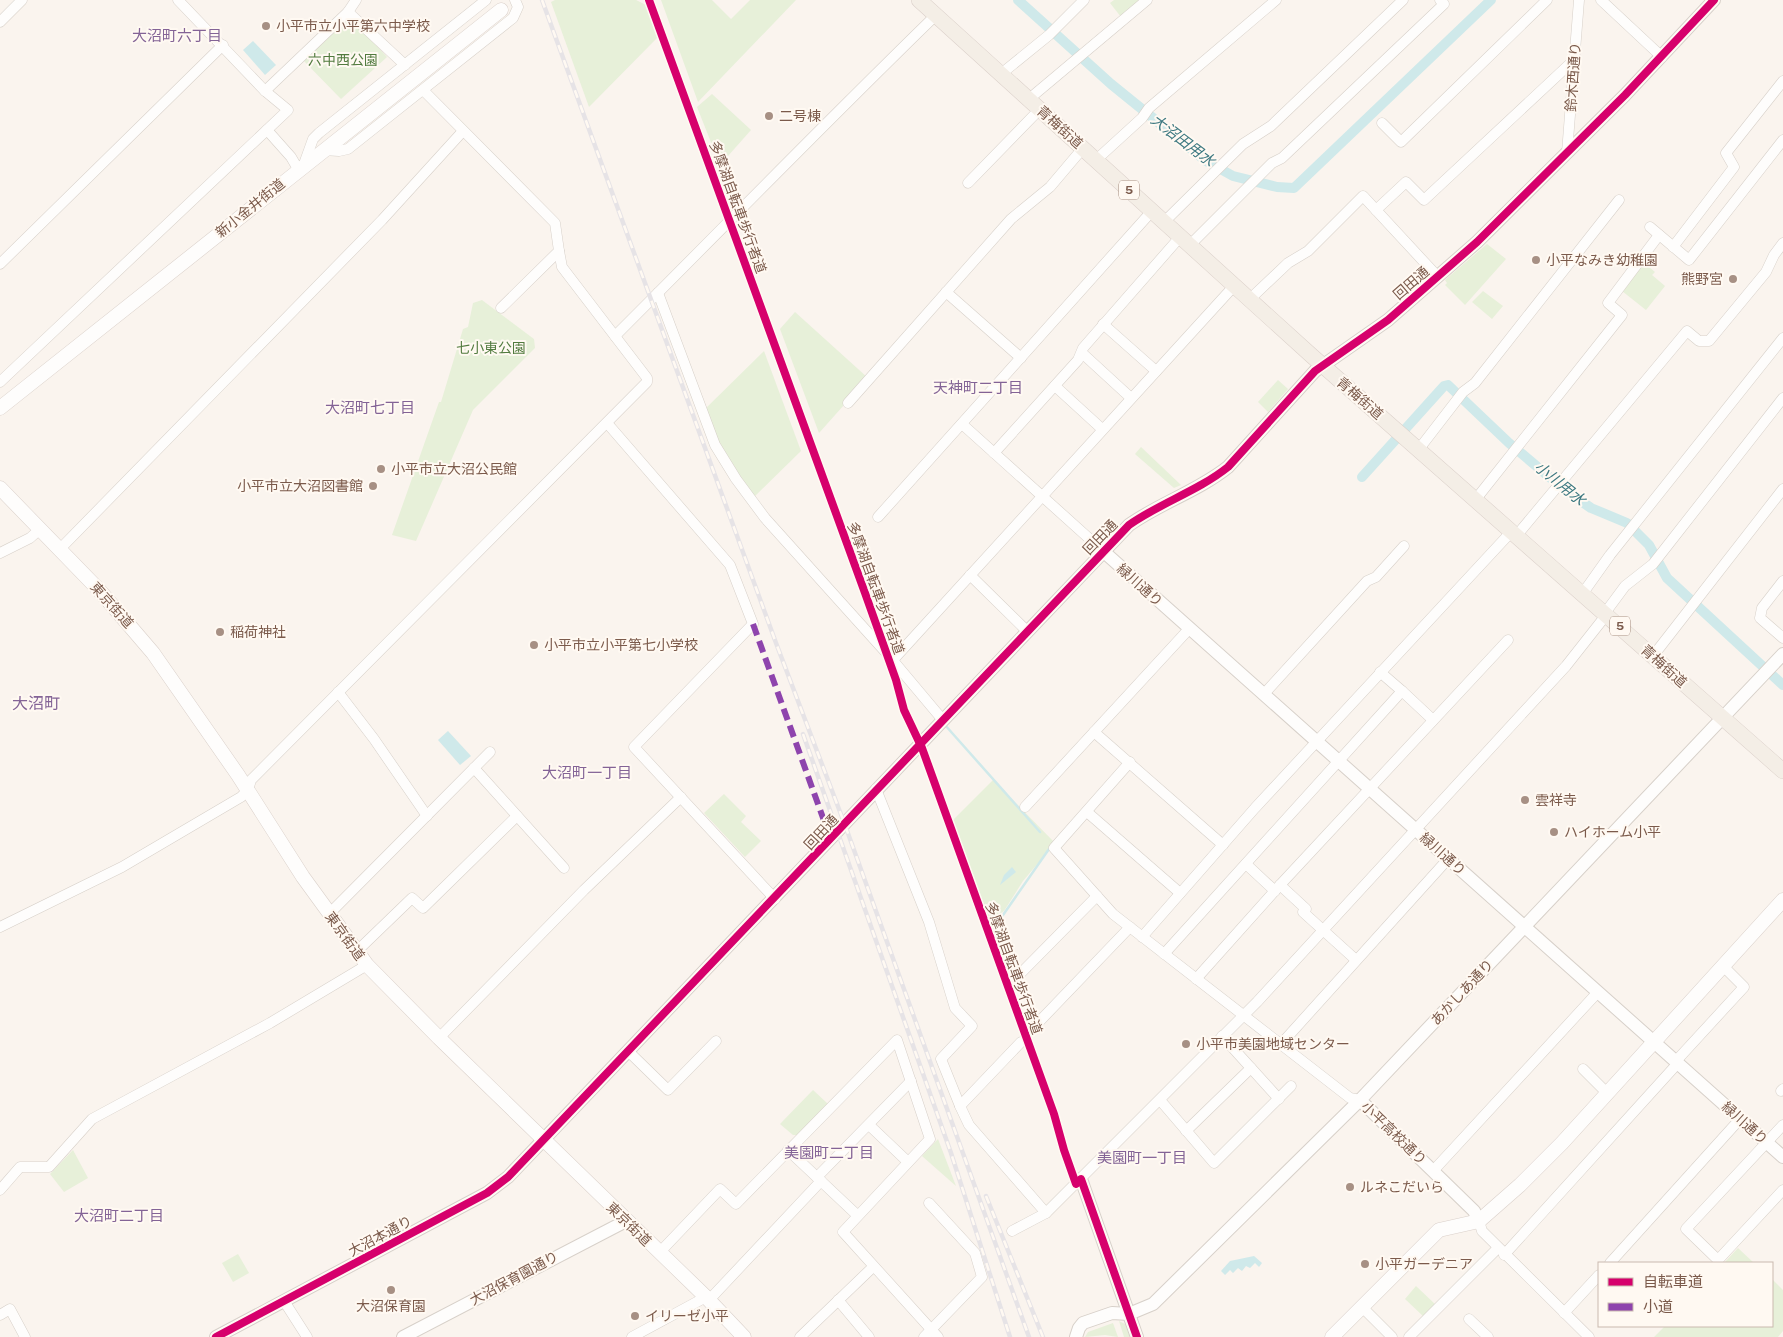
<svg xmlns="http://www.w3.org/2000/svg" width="1783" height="1337" font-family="'Public Sans','Noto Sans JP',sans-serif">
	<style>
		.green { fill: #e7f0d9 }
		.water { fill: #cfe9ea }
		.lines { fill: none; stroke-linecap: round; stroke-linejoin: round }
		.stream { stroke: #cfe9ea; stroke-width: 2.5 }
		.canal { stroke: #cfe9ea; stroke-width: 10 }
		.minor-casing { stroke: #d7d0c9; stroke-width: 11 }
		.tertiary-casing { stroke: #d7d0c9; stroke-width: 14 }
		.secondary-casing { stroke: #dad0ca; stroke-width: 15 }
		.primary-casing { stroke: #dbd0ca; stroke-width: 16 }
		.minor { stroke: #fefdfc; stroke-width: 10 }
		.tertiary { stroke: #fefdfc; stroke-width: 12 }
		.secondary { stroke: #fefdfc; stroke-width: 14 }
		.primary { stroke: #f4eee6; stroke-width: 15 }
		.rail-casing { stroke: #e6e3e6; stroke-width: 4.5 }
		.rail { stroke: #fff9f2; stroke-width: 2.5; stroke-dasharray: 8; stroke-linecap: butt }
		.quiet { stroke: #8e44ad; stroke-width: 6; stroke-dasharray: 12 6; stroke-linecap: butt }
		.cycleway-casing { stroke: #fff9f2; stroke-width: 11 }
		.cycleway { stroke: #d6006c; stroke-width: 8 }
		.poi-dot { fill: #a79084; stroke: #fff9f2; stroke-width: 2 }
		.labels { text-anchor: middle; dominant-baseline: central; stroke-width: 4; stroke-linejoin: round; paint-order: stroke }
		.shield { fill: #fff9f2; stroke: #a38a7d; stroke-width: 1 }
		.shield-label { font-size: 12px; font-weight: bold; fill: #7b5a4b }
		.poi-label { font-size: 14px; fill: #7b5a4b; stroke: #fff9f2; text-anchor: start }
		.park-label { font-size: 14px; fill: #527b3f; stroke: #fff9f2 }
		.street-label { font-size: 14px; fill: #7b5a4b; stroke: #fff9f2 }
		.neighbourhood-label { font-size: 15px; fill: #836396; stroke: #fff9f2 }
		.water-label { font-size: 15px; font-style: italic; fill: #3c7880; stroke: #fff9f2 }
		.quarter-label { font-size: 16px; fill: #836396; stroke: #fff9f2 }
	</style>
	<rect width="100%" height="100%" fill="#faf4ee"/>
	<g class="green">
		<polygon points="555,0 636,0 646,5 658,37 589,107 551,2"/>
		<polygon points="661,0 712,0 731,19 750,0 796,0 698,102"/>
		<polygon points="1114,0 1141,0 1121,17 1110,3"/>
		<polygon points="349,16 387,57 341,99 303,60"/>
		<polygon points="712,94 751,130 720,165 697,107"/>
		<polygon points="1487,244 1506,259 1465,305 1445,285 1447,283 1445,280"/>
		<polygon points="1644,263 1655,272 1652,275 1665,286 1646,310 1622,291"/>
		<polygon points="1483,291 1503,306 1492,319 1472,302"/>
		<polygon points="482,300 534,339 535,348 473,410 416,541 392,535 439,402 441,402 463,329 468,327 473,303"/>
		<polygon points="795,312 868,378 819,433 780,329"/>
		<polygon points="764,351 801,451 752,499 736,478 703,411"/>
		<polygon points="1278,380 1288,389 1268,412 1258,402"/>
		<polygon points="1141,447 1181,485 1174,488 1135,454"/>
		<polygon points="993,780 1055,843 1023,881 1004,911 989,922 953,820"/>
		<polygon points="724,794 746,816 741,822 761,841 745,857 704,813"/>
		<polygon points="813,1090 828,1104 800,1135 793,1135 780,1124"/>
		<polygon points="938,1139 956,1186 922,1156"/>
		<polygon points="73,1150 88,1178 64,1192 50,1174"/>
		<polygon points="1738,1248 1754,1263 1724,1263"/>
		<polygon points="238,1254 249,1273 233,1282 222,1263"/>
		<polygon points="1772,1279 1783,1290 1783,1331 1778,1337 1654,1337 1665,1326 1772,1326"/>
		<polygon points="1416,1286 1436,1305 1424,1317 1405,1299"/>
		<polygon points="1119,1321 1125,1324 1130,1337 1124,1337"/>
		<polygon points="1113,1323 1118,1337 1105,1335 1085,1337 1088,1332"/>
	</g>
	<g class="water">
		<polygon points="253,41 276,65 265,75 243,50"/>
		<polygon points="448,731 471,756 460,765 438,740"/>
		<polygon points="1012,867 1016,872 1000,885 1004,875"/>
		<polygon points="1254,1256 1262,1263 1259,1267 1255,1263 1250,1268 1246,1266 1242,1271 1238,1268 1233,1273 1230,1270 1225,1275 1221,1271 1230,1261"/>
	</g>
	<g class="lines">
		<g class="stream">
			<polyline points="945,725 1040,832"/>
			<polyline points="994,928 1049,849"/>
		</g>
		<g class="canal">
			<polyline points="1018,0 1111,84 1206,161 1233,176 1277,187 1294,188 1491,0"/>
			<polyline points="1362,477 1444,386 1448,385 1509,443 1566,491 1591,508 1627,523 1649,545 1667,578 1783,685"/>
		</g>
		<g class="minor-casing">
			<g id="minor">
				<polyline points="1601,0 1662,57"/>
				<polyline points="348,12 405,65"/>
				<polyline points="0,22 22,0"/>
				<polyline points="1001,74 1049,35 1084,0"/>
				<polyline points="423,90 555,223 559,251 501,308"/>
				<polyline points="265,91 348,12 356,0"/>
				<polyline points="1029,99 1147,0"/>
				<polyline points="1382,123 1401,142 1547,0"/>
				<polyline points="267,130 291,157 298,169"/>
				<polyline points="323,150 339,151 348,149 513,18 518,7 515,0"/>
				<polyline points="1567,153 1579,0"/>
				<polyline points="1096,160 1142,118 1149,108 1276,0"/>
				<polyline points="304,164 313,139 319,133 486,0"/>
				<polyline points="968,183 1040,109"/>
				<polyline points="1376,210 1406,182 1424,200 1574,60"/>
				<polyline points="1164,222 1243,144 1271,126 1403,0"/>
				<polyline points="1650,227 1689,260 1783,140"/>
				<polyline points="1190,245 1272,163 1282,158 1444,4 1440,0"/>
				<polyline points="1673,247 1734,167 1726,153 1783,81"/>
				<polyline points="0,264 223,45"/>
				<polyline points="946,292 1021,358"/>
				<polyline points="658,293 715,445 736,479 765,518 890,657 942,719"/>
				<polyline points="1249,300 1288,263 1308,251 1363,196 1438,277"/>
				<polyline points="1103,324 1156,371"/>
				<path d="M615,336c107,-107 212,-215 321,-321"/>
				<polyline points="1082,353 1131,398"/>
				<polyline points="0,382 288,110 265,91 178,0"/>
				<polyline points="1055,386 1102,429"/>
				<polyline points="848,403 1011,219 1050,187 1083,148"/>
				<polyline points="607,423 730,565 753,624 634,747 775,899"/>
				<polyline points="962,424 1103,551"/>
				<polyline points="1419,449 1463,392 1475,383 1619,200"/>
				<polyline points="994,453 1078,360 1083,348 1180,237"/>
				<polyline points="1476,499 1622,315 1608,303 1659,235"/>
				<polyline points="878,517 1152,211"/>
				<polyline points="1517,535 1687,331 1699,341 1709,341 1766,272 1774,255 1783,243"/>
				<polyline points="59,550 382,220 463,131"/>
				<polyline points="0,553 30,538 39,530"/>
				<polyline points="970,575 1027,631"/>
				<polyline points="1783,581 1762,608 1760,618 1783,638"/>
				<polyline points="1583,593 1610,555 1783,338"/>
				<polyline points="1605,613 1625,586 1653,564 1783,398"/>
				<polyline points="1653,656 1783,489"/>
				<polyline points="893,660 1234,286"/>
				<polyline points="1380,672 1402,691"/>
				<polyline points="338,692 374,739 427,816"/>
				<polyline points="1264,694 1367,581 1376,577 1404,546"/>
				<polyline points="1094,732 1223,845"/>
				<polyline points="1130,762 1054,848 1113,914 1350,1098 1360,1100"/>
				<polyline points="474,768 564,868"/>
				<polyline points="876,789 929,922 955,1008 972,1026 941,1059 960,1106"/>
				<polyline points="1025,807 1189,629"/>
				<polyline points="1087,812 1180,893"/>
				<polyline points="1246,864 1275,891"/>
				<polyline points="1280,885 1306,909 1303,912 1356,960"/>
				<polyline points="329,914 490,752"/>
				<polyline points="0,927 122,867 241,797 248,790 251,780 647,382 647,378 562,267 559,251"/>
				<polyline points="1142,937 1255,808 1512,531"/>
				<polyline points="356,952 412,898 423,908 517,816"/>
				<polyline points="1164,954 1402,691 1433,720"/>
				<polyline points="1017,977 1097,896"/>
				<polyline points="1196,979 1280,885 1508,640"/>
				<polyline points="1034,1027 1130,927"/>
				<polyline points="1222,1036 1279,1099"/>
				<polyline points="439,1038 584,890 681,797"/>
				<polyline points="1021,1042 960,1106 969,1125 1046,1213"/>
				<polyline points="1282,1043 1448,859"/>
				<polyline points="629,1052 668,1090 716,1041"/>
				<polyline points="1676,1061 1744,987 1723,966"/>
				<polyline points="1583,1069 1607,1093"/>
				<polyline points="1781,1091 1783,1089"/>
				<polyline points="1160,1100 1214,1163 1291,1086"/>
				<polyline points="869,1125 908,1162"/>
				<polyline points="1783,1125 1686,1229 1718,1260 1783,1190"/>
				<polyline points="1186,1131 1251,1068"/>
				<polyline points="788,1150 857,1215"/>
				<polyline points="1433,1171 1598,992"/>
				<polyline points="817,1177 911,1081"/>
				<polyline points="0,1190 20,1167 49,1167 92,1119 270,1023 367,965"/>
				<polyline points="1479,1221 1482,1231 1589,1337"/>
				<polyline points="1012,1231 1046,1213 1257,1002 1566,666 1607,614"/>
				<polyline points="659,1253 720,1189 736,1204 897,1040 930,1139 843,1232 938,1337"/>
				<polyline points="1504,1255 1678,1063"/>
				<polyline points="1610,1263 1740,1119"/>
				<polyline points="709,1300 821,1181"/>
				<polyline points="838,1300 869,1337"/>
				<polyline points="284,1301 307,1337"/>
				<polyline points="1362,1307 1392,1337"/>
				<polyline points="1564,1313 1599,1275"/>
				<polyline points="0,1315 10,1309 25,1337"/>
				<polyline points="1469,1319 1488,1337"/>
				<polyline points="632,1337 706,1297"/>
				<polyline points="800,1337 873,1267"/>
				<polyline points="924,1337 982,1277 975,1253 929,1203"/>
				<polyline points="1409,1337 1498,1248"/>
			</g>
		</g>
		<g class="tertiary-casing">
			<g id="tertiary">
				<polyline points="1103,551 1783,1157"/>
				<polyline points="1360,1100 1474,1211 1479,1221"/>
				<polyline points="1081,1179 1137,1337"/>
				<path d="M216,1337l271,-144 21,-16 621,-652c31,-22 69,-34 99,-58l87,-96 73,-51 89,-78 148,-147 89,-95"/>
				<polyline points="403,1337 626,1221"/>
				<polyline points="1076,1337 1079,1328 1083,1323 1112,1313 1129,1314 1153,1304 1360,1100 1783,654"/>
			</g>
		</g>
		<g class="secondary-casing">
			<g id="secondary">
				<polyline points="0,408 501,10"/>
				<polyline points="0,488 99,590 153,653 238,775 303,877 367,965 439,1038 706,1297 744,1337"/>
				<polyline points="1332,1337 1439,1230 1479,1221 1520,1185 1562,1143 1783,900"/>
			</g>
		</g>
		<g class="primary-casing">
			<polyline id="primary" points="919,0 1312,356 1783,771"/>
		</g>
		<use href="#minor" class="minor"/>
		<use href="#tertiary" class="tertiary"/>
		<use href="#secondary" class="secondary"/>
		<use href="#primary" class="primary"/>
		<g class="rail-casing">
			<g id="rail">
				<polyline points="542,0 776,643 845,825 1029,1337"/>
				<polyline points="803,734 951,1153 1010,1337"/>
				<polyline points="986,1196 1043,1337"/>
			</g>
		</g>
		<use href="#rail" class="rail"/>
		<polyline class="quiet" points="753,624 831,840"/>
		<g class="cycleway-casing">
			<g id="cycleway">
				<polyline points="649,0 865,593 896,680 904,710 922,748 1054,1114 1064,1150 1076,1184"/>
				<polyline points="1081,1179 1137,1337"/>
				<path d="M216,1337l271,-144 21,-16 621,-652c31,-22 69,-34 99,-58l87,-96 73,-51 89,-78 148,-147 89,-95"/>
			</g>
		</g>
		<use href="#cycleway" class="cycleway"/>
	</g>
	<g class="poi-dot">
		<circle cx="266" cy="26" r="5"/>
		<circle cx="769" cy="116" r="5"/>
		<circle cx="1536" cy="260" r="5"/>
		<circle cx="1733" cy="279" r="5"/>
		<circle cx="381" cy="469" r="5"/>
		<circle cx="373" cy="486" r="5"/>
		<circle cx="220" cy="632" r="5"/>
		<circle cx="534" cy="645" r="5"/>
		<circle cx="1525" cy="800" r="5"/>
		<circle cx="1554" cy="832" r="5"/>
		<circle cx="1186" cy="1044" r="5"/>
		<circle cx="1350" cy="1187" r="5"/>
		<circle cx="1365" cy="1264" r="5"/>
		<circle cx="391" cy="1290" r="5"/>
		<circle cx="635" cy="1316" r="5"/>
	</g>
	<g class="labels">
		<g class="shield">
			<rect x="1119" y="180.5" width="20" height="19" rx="4"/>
			<rect x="1610" y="616.5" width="20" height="19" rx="4"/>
		</g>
		<g class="shield-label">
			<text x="1129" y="190">5</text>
			<text x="1620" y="626">5</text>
		</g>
		<g class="poi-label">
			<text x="276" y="26">小平市立小平第六中学校</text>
			<text x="779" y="116">二号棟</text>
			<text x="1546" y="260">小平なみき幼稚園</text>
			<text x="1723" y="279" text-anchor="end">熊野宮</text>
			<text x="391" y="469">小平市立大沼公民館</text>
			<text x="363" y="486" text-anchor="end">小平市立大沼図書館</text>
			<text x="230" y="632">稲荷神社</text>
			<text x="544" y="645">小平市立小平第七小学校</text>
			<text x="1535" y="800">雲祥寺</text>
			<text x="1564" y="832">ハイホーム小平</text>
			<text x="1196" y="1044">小平市美園地域センター</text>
			<text x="1360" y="1187">ルネこだいら</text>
			<text x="1375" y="1264">小平ガーデニア</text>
			<text x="391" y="1306" text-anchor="middle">大沼保育園</text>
			<text x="645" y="1316">イリーゼ小平</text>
		</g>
		<g class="park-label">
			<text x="343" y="60">六中西公園</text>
			<text x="491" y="348">七小東公園</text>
		</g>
		<g class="street-label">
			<text transform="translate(1573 77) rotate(-86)">鈴木西通り</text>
			<text transform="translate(1060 127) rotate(42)">青梅街道</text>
			<text transform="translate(738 207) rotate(70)">多摩湖自転車歩行者道</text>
			<text transform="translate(250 208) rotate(-39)">新小金井街道</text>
			<text transform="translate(1411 283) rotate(-41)">回田通</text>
			<text transform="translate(1360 398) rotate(41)">青梅街道</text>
			<text transform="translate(1100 537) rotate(-46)">回田通</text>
			<text transform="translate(1140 585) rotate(42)">緑川通り</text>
			<text transform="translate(876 588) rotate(70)">多摩湖自転車歩行者道</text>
			<text transform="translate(112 605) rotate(48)">東京街道</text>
			<text transform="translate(1664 666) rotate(42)">青梅街道</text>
			<text transform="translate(821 832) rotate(-47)">回田通</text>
			<text transform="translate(1443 854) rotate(42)">緑川通り</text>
			<text transform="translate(345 936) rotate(54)">東京街道</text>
			<text transform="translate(1014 968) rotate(70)">多摩湖自転車歩行者道</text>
			<text transform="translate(1462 992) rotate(-47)">あかしあ通り</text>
			<text transform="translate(1745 1123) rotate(42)">緑川通り</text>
			<text transform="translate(1394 1133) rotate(44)">小平高校通り</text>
			<text transform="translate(629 1224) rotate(44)">東京街道</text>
			<text transform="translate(380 1236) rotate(-28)">大沼本通り</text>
			<text transform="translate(514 1278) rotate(-28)">大沼保育園通り</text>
		</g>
		<g class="neighbourhood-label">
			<text x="177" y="35">大沼町六丁目</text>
			<text x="978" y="387">天神町二丁目</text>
			<text x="370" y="407">大沼町七丁目</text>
			<text x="587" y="772">大沼町一丁目</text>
			<text x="829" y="1152">美園町二丁目</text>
			<text x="1142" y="1157">美園町一丁目</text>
			<text x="119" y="1215">大沼町二丁目</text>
		</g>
		<g class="water-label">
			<text transform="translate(1183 140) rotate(37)">大沼田用水</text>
			<text transform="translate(1560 483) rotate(39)">小川用水</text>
		</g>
		<g class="quarter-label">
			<text x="36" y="703">大沼町</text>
		</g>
	</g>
	<rect x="1598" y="1262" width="175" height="65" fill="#fff9f2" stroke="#cab9af"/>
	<rect x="1608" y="1278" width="25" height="8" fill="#d6006c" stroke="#cab9af"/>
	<text x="1643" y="1287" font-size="15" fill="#7b5a4b">自転車道</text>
	<rect x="1608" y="1303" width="25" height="8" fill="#8e44ad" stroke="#cab9af"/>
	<text x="1643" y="1312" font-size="15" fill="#7b5a4b">小道</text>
</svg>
